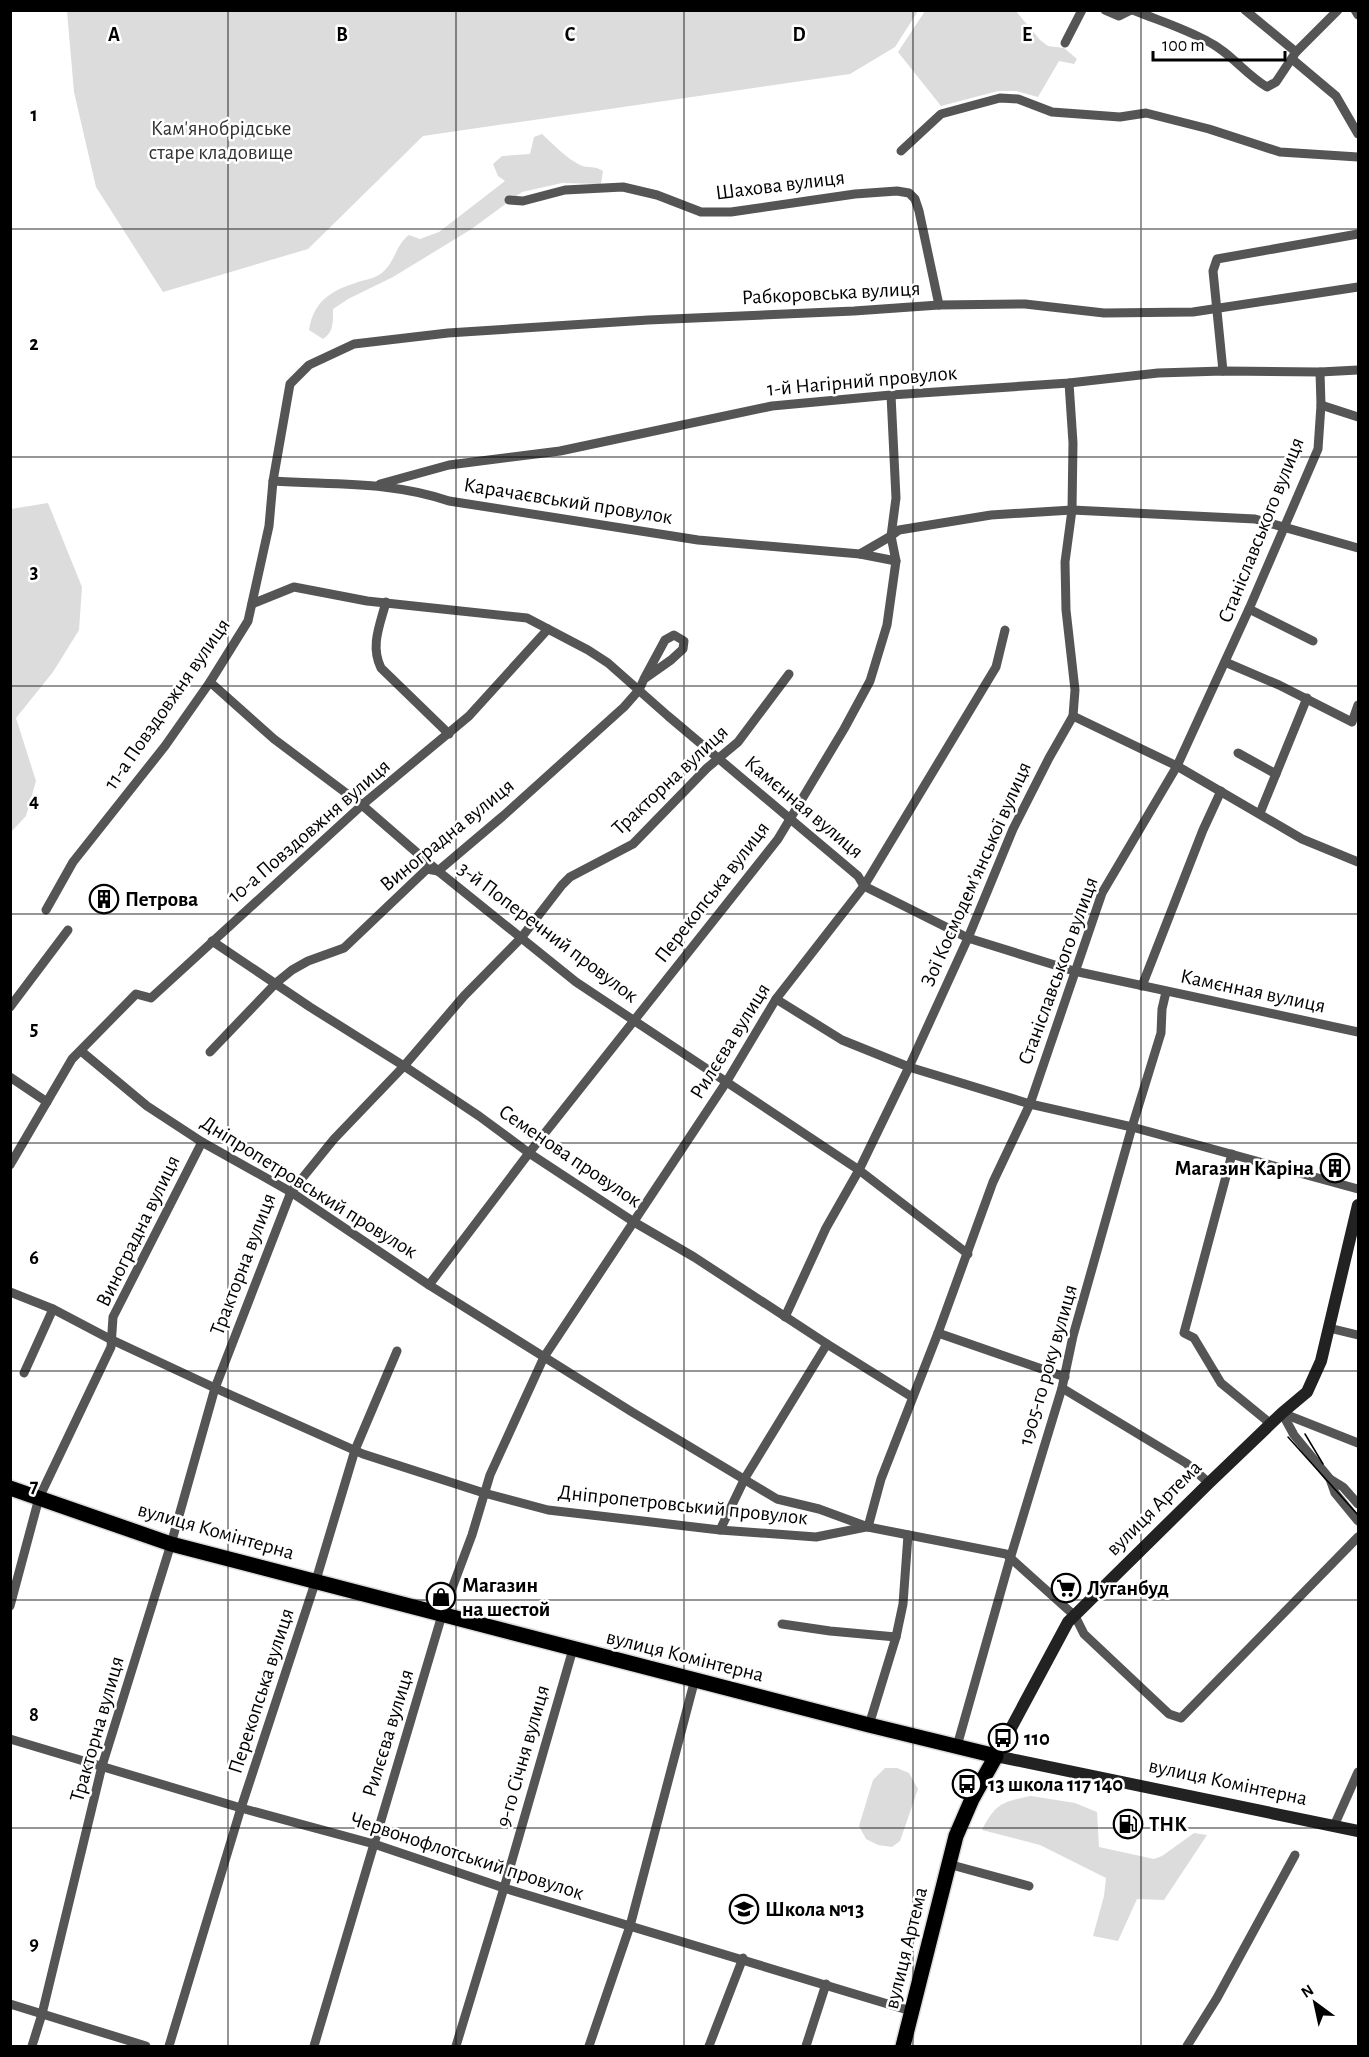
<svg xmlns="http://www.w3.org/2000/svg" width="1369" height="2057" font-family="'Alegreya Sans',sans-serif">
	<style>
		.green { fill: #dcdcdc }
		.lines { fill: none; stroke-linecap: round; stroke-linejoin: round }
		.primary-casing { stroke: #dbdbdb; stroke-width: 18 }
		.street { stroke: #555; stroke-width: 9 }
		.secondary { stroke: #222; stroke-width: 12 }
		.primary { stroke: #000; stroke-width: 15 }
		.tram { stroke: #000; stroke-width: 1.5 }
		.grid { fill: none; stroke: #000; stroke-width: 1.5; stroke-opacity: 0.55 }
		.labels { text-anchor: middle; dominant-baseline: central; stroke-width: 5; stroke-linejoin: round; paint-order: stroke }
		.park-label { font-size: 21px; fill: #333; stroke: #fff }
		.street-label { font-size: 21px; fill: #000; stroke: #fff }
		.poi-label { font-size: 21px; font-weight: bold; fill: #000; stroke: #fff; text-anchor: start }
		.grid-label { font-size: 20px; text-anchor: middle; font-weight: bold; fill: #000; stroke: #fff; stroke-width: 5; stroke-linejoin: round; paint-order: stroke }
	</style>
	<rect width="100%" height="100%" fill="#fff"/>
	<g class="green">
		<polygon points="1015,10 1040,40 1048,46 1064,48 1077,59 1074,64 1059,61 1038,97 1016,91 998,91 941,106 898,52 925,11"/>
		<polygon points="67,11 67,10 918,11 895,47 850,74 423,136 308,249 163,292 96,187 74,92"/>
		<path d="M542,134c12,11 24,24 38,31 9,4 14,0 23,6l-2,13 -39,-1 -40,9 -52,38 -77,47 -45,22 -15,10c0,13 1,23 -10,30l-14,-9c5,-31 24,-40 52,-49 5,-1 13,-3 18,-6 16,-10 16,-30 30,-40l11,4 19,-7 66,-51 -7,-5 -5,-12 9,-8 28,-2 4,-17z"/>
		<polygon points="48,503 82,587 79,630 53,672 16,718 36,781 26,816 11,832 11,509"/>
		<polygon points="885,1768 897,1768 909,1773 918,1789 900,1841 892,1847 878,1845 866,1839 859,1826 873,1780"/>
		<path d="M1031,1796l44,7 22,9 2,35 55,12 8,-3 32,-23 13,2 -43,65 -27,-1 -19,42 -25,-5 11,-40 2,-18 -66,-33 -58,-15c14,-27 20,-28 49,-34z"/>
	</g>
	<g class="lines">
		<g class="primary-casing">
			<polyline id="primary" points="10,1488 171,1544 869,1725 996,1756 972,1799 956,1836 903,2046"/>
		</g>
		<g class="street">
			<polyline points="1105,10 1119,16 1131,10"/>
			<path d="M1133,10c24,10 51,18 74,31 23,11 38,33 60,46l9,-5 20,-30 42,-42"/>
			<polyline points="1245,10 1296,52"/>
			<polyline points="1355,10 1358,15"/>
			<polyline points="1065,43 1082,10"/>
			<polyline points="1292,59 1336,96 1358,134"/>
			<polyline points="901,151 941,114 1000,98 1018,99 1052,112 1120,117 1146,113 1209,129 1280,152 1358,157"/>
			<polyline points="509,200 523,201 565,190 623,187 657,195 701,212 731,212 855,194 897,191 909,193 915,199 919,211 939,305"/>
			<polyline points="1223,371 1213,271 1217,259 1358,234"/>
			<polyline points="1321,405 1358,417"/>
			<path d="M273,481c60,4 118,0 176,20l249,39 162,14 31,-18 8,-6 92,-15 81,-5 183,9 103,29"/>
			<polyline points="380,484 449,465 560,451 772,406 891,395 1069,383 1158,373 1223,371 1320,372 1358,370"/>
			<polyline points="860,554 896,561"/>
			<path d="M386,602c-6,23 -16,44 -5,66l68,66"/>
			<polyline points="252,604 294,587 367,601 527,618 588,650 608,663 668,716 858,876 864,886 968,938 1074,971 1358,1032"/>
			<polyline points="1249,609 1313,641"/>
			<polyline points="1225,662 1279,685 1352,722 1358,705"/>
			<polyline points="210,682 274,739 362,805 438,871 576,982 859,1170 968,1254"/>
			<polyline points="1073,716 1177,766 1302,839 1358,862"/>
			<polyline points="1238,753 1276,774"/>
			<polyline points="1260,813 1307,698"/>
			<polyline points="438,871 503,816 624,707 639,690 644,679 671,660 683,649 684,641 674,635 665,640 644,679"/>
			<polyline points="46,910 73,862 165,746 210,682 248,621 269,526 273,481 290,384 309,365 354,344 448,333 648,320 854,311 939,305 1025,304 1104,313 1193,312 1358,287"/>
			<polyline points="212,941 310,1007 404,1066 479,1116 529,1153 634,1222 694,1257 827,1344 912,1397"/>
			<polyline points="1142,986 1203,830 1221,791"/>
			<polyline points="776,999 842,1040 909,1067 1030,1104 1132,1127 1358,1189"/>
			<polyline points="10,1007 68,930"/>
			<polyline points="81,1051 147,1106 202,1142 291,1192 429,1285 632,1412 777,1499 819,1509 868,1527 1006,1554 1075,1616 1084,1634 1169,1714 1181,1718 1358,1537"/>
			<polyline points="210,1052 276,983 292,970 308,961 344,948 427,869 438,871"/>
			<polyline points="10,1077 47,1102"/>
			<polyline points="1232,1154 1184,1333 1194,1338 1221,1383 1271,1424"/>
			<polyline points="10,1165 72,1059 136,994 151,998 362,805 469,716 548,629"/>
			<polyline points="429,1285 529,1153 778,839 844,729 870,681 887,625 896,561 891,536 896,498 891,395"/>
			<polyline points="10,1292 53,1309 110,1339 215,1388 363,1454 484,1493 548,1510 720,1530 816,1537 866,1527"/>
			<polyline points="785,1317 826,1228 859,1170 909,1067 968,938 1013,829 1049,758 1073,716 1075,690 1066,610 1065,562 1072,510 1073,443 1069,383"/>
			<polyline points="1329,1328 1358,1335"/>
			<polyline points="938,1333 1065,1377"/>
			<polyline points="24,1373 53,1309"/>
			<polyline points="1062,1388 1186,1463 1209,1483"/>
			<polyline points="1282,1413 1294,1435 1330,1479 1335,1493 1358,1521"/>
			<polyline points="1282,1413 1358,1443"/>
			<polyline points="1330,1479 1343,1487 1358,1504"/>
			<polyline points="868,1527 881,1479 938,1333 993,1182 1030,1104 1102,893 1177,766 1249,609 1318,449 1321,405 1320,372"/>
			<polyline points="720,1530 745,1478 827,1344"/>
			<polyline points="10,1606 39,1498 111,1347 113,1317 202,1142"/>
			<polyline points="782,1624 830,1631 896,1637"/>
			<polyline points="869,1725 896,1637 903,1604 908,1535"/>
			<polyline points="10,1739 241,1808 374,1844 504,1888 911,2011"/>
			<polyline points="957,1746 1010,1559 1062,1388 1073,1336 1132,1127 1161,1033 1162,1009 1166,992"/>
			<polyline points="1334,1826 1358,1772"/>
			<polyline points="948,1864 1029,1886"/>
			<polyline points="10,2004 146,2046"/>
			<polyline points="32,2046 42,2014 102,1766 171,1544 215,1388 291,1192 334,1139 404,1066 464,996 521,938 562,885 570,877 633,844 707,768 738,742 789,674"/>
			<polyline points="169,2046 241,1808 316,1580 355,1450 397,1351"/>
			<polyline points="314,2046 442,1615 472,1535 490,1475 544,1357 727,1081 776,999 864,886 996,667 1005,630"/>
			<polyline points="456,2046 504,1888 573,1649"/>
			<polyline points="589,2046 630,1926 695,1679"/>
			<polyline points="709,2046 743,1958"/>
			<polyline points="806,2046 826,1984"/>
			<polyline points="1187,2046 1217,1998 1295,1855"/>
		</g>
		<polyline class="secondary" points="1358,1205 1321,1361 1307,1392 1282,1413 1209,1483 1068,1622 996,1756 1358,1831"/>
		<use href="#primary" class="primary"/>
		<g class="tram">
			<polyline points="1305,1434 1323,1464"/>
			<polyline points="1288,1437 1358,1515"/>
		</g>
	</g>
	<path class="grid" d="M228,10v2036M456,10v2036M684,10v2036M913,10v2036M1141,10v2036M10,229h1348M10,457h1348M10,686h1348M10,914h1348M10,1143h1348M10,1371h1348M10,1600h1348M10,1828h1348"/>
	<defs>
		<g id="building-ring" transform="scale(1.5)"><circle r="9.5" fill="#fff" stroke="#000" stroke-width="1.5"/><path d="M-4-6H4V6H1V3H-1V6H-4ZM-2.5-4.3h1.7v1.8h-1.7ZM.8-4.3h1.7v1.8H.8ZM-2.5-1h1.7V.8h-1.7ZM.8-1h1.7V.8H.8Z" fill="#000"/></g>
		<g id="supermarket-ring" transform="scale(1.5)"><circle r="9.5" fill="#fff" stroke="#000" stroke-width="1.5"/><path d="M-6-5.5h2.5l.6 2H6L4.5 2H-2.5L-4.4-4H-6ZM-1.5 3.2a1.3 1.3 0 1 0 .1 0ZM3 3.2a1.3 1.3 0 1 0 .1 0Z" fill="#000"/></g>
		<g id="shop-ring" transform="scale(1.5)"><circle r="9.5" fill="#fff" stroke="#000" stroke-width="1.5"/><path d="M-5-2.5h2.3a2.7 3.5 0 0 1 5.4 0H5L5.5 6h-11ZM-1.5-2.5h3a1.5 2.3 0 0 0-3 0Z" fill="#000"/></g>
		<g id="bus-ring" transform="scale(1.5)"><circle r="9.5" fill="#fff" stroke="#000" stroke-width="1.5"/><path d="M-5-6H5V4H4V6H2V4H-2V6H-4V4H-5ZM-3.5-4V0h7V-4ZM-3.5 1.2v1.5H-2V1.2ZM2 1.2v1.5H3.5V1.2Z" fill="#000"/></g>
		<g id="fuel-ring" transform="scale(1.5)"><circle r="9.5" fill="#fff" stroke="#000" stroke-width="1.5"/><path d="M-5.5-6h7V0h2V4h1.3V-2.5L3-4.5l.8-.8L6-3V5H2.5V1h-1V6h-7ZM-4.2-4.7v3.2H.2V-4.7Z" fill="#000"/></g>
		<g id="school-ring" transform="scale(1.5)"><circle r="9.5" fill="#fff" stroke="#000" stroke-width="1.5"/><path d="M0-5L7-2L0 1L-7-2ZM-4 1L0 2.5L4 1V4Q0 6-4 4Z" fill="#000"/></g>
	</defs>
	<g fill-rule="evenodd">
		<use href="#building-ring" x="104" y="899"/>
		<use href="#building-ring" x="1335" y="1168"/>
		<use href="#supermarket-ring" x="1066" y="1588"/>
		<use href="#shop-ring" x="441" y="1597"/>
		<use href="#bus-ring" x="1003" y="1738"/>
		<use href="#bus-ring" x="967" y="1784"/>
		<use href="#fuel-ring" x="1128" y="1824"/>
		<use href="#school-ring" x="744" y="1909"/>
	</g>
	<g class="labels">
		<g class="park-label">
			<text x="221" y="128">Кам'янобрідське<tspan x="221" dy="24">старе кладовище</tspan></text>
		</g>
		<g class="street-label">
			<text transform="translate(780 185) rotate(-7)">Шахова вулиця</text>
			<text transform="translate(831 293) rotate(-3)">Рабкоровська вулиця</text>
			<text transform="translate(862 381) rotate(-5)">1-й Нагірний провулок</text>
			<text transform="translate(568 501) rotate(9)">Карачаєвський провулок</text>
			<text transform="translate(1261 530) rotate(-68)">Станіславського вулиця</text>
			<text transform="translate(167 704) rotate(-55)">11-а Повздовжня вулиця</text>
			<text transform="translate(670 780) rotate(-43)">Тракторна вулиця</text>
			<text transform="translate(804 807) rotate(40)">Камєнная вулиця</text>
			<text transform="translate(309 831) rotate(-41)">10-а Повздовжня вулиця</text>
			<text transform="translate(447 835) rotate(-39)">Виноградна вулиця</text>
			<text transform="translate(976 874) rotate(-66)">Зої Космодем’янської вулиця</text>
			<text transform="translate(712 892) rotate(-52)">Перекопська вулиця</text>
			<text transform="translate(548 932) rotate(37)">3-й Поперечний провулок</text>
			<text transform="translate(1058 971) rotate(-70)">Станіславського вулиця</text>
			<text transform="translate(1253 991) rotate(12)">Камєнная вулиця</text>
			<text transform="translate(730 1041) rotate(-58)">Рилєєва вулиця</text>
			<text transform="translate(570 1156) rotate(34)">Семенова провулок</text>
			<text transform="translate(309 1187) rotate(32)">Дніпропетровський провулок</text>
			<text transform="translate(138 1231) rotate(-64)">Виноградна вулиця</text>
			<text transform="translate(243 1264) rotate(-69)">Тракторна вулиця</text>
			<text transform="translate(1048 1365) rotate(-74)">1905-го року вулиця</text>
			<text transform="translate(683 1505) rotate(6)">Дніпропетровський провулок</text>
			<text transform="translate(1154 1508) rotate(-45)">вулиця Артема</text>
			<text transform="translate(216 1531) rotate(16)">вулиця Комінтерна</text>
			<text transform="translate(685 1656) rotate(14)">вулиця Комінтерна</text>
			<text transform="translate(261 1691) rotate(-72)">Перекопська вулиця</text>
			<text transform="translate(97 1729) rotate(-74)">Тракторна вулиця</text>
			<text transform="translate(388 1733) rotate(-73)">Рилєєва вулиця</text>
			<text transform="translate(523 1756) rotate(-74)">9-го Січня вулиця</text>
			<text transform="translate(1228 1782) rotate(12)">вулиця Комінтерна</text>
			<text transform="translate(467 1856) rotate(18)">Червонофлотський провулок</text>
			<text transform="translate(906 1948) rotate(-76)">вулиця Артема</text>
		</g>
		<g class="poi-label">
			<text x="125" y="899">Петрова</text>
			<text x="1314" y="1168" text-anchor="end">Магазин Каріна</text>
			<text x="462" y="1585">Магазин<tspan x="462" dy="24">на шестой</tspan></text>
			<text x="1087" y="1588">Луганбуд</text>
			<text x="1024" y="1738">110</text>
			<text x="988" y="1784">13 школа 117 140</text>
			<text x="1149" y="1824">ТНК</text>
			<text x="765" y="1909">Школа №13</text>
		</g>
	</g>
	<g class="grid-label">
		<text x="114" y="41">A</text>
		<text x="342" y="41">B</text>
		<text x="570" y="41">C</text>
		<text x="799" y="41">D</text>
		<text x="1027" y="41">E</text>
		<text x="34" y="121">1</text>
		<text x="34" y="350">2</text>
		<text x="34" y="578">3</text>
		<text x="34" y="807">4</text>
		<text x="34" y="1035">5</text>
		<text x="34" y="1264">6</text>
		<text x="34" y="1492">7</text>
		<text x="34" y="1721">8</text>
		<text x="34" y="1950">9</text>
	</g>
	<rect width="1369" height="2057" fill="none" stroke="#000000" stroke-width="24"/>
	<g transform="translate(1315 2003) rotate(327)" stroke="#ffffff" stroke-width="4.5" paint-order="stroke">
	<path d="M0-4.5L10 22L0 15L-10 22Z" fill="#000000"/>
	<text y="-9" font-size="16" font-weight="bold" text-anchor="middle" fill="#000000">N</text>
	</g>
	<path d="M1153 51v9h132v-9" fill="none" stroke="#000000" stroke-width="3"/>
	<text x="1162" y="51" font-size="18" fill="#000000" stroke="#ffffff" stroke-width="4.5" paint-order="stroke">100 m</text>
</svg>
